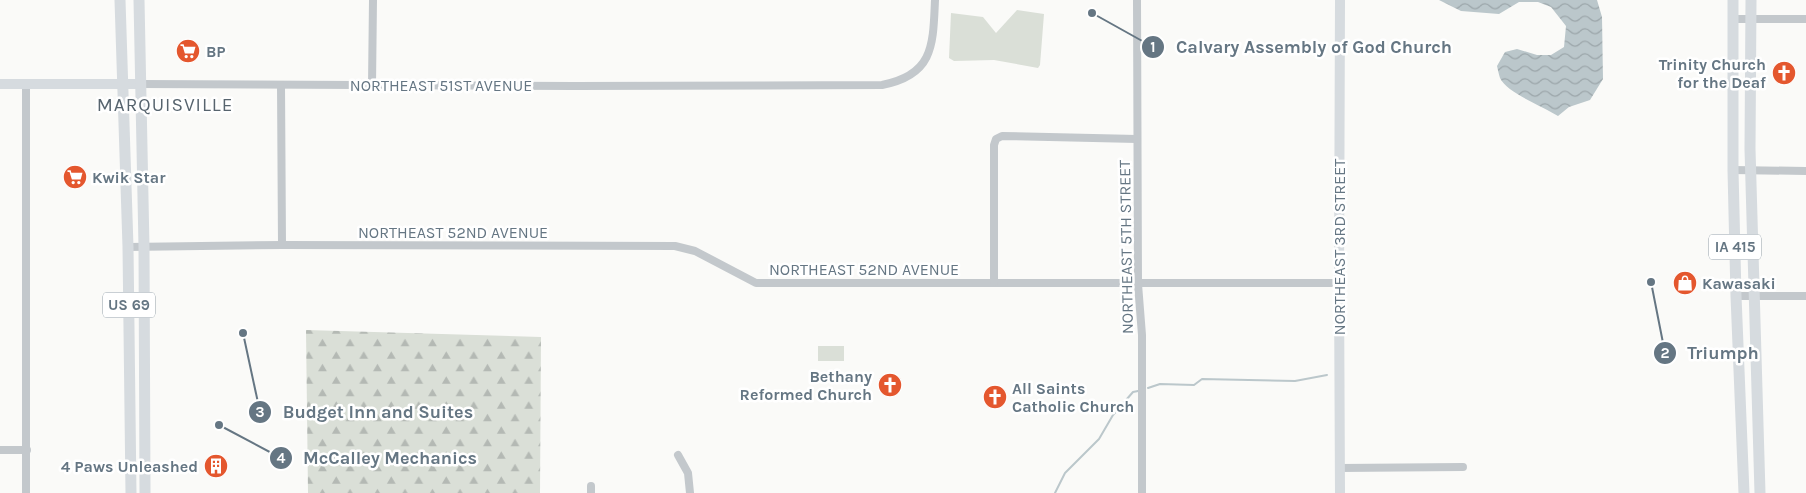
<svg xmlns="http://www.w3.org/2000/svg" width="1806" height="493" font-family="Karla,sans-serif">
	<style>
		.forest { fill: url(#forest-firs) }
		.pitch { fill: #dadfd7 }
		.water { fill: url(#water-waves) }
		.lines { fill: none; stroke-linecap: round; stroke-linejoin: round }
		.stream { stroke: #bbc7cb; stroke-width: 2 }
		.street { stroke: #c3c8cc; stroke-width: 8 }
		.secondary { stroke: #d6dbdf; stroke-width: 10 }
		.primary { stroke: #d6dbdf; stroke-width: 11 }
		.labels { text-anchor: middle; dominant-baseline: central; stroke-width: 5; stroke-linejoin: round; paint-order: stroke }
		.shield { fill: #fff; stroke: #939fa8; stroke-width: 1 }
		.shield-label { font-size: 15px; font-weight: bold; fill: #657683 }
		.poi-label { font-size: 16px; font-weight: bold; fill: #657683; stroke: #fff; text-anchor: start }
		.street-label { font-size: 16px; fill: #657683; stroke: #fff }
		.quarter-label { font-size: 19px; letter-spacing: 1px; fill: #57646e; stroke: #fff }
		.leader { fill: none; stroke: #657683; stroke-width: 2 }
		.callout-dot { fill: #657683; stroke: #fff; stroke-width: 2 }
		.mark-label { font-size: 15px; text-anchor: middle; font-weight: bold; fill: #fff }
		.callout-label { font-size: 18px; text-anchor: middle; font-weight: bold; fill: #657683; stroke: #fff; stroke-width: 5; stroke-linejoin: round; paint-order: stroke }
	</style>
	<defs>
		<pattern id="forest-firs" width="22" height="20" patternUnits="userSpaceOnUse" patternTransform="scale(1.25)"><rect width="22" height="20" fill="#dadfd7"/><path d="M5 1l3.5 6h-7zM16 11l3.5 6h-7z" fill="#b4b9b4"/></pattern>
		<pattern id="water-waves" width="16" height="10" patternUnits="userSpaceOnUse" patternTransform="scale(1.25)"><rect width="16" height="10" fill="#bbc7cb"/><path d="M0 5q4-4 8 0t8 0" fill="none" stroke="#9ca6aa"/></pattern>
	</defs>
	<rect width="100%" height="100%" fill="#fafaf8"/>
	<polygon class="forest" points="306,330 541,337 540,493 308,493"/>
	<g class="pitch">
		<polygon points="1017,10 1044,14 1040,65 1038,68 994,60 954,61 949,58 951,13 983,17 996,33"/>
		<rect x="818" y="346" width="26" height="15"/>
	</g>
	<path class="water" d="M1439,0h158l5,17 1,62 -13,21 -21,7 -11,9c-14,-9 -51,-23 -58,-38 -1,-3 -2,-8 -3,-12l8,-14 12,-3 20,6h14l13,-8 2,-21 -15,-19 -13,-5h-19l-20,12 -38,-3z"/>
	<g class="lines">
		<g class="stream">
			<polyline points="1148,388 1160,384 1194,385 1202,379 1295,381 1327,375"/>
			<polyline points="1055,493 1065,473 1099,439 1113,415 1133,392 1138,391"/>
		</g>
		<g class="street">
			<polyline points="1137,0 1138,284 1142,335 1142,493"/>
			<polyline points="1733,19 1806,19"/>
			<path d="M140,84l435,2 307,-1c52,-10 51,-40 53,-85"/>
			<polyline points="281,85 282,245"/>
			<polyline points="372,85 373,0"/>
			<polyline points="1733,170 1806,171"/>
			<polyline points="128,247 282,245 675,246 695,251 756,283 1339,283"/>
			<polyline points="994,282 994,145 996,139 1002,136 1137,139"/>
			<polyline points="1736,296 1806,296"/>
			<polyline points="0,450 27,450"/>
			<polyline points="678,455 688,473 690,493"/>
			<polyline points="1340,468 1463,467"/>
			<polyline points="591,486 591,493"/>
			<polyline points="26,493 26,84"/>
		</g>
		<g class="secondary">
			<polyline points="1340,0 1339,283 1340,493"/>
			<polyline points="0,84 140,84"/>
		</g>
		<g class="primary">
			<polyline points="120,0 128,247 131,493"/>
			<polyline points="139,0 144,247 145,493"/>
			<polyline points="1733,0 1733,170 1736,296 1744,493"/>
			<polyline points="1751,0 1750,149 1760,493"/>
		</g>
	</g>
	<defs>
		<g id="supermarket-disc" transform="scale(1.25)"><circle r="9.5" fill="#e4572e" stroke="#fff"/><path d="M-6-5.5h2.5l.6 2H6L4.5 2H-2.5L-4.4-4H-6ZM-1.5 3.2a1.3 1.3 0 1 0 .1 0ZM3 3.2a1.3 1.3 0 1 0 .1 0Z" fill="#fff"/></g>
		<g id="church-disc" transform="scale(1.25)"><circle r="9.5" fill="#e4572e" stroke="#fff"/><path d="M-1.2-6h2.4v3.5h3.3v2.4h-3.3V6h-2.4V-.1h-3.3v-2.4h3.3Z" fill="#fff"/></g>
		<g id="shop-disc" transform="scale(1.25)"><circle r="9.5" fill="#e4572e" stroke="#fff"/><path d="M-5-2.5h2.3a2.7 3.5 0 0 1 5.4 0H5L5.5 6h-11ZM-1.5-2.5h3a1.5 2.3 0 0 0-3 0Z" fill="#fff"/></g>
		<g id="building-disc" transform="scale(1.25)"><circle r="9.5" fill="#e4572e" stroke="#fff"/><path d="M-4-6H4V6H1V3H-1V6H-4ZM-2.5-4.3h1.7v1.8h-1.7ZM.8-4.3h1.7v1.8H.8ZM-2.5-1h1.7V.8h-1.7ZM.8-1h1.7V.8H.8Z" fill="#fff"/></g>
	</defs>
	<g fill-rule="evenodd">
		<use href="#supermarket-disc" x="188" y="51"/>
		<use href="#church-disc" x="1784" y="73"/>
		<use href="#supermarket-disc" x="75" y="177"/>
		<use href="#shop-disc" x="1685" y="283"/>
		<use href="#church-disc" x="890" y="385"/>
		<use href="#church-disc" x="995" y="397"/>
		<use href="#building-disc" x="216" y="466"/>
	</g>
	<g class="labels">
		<g class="shield">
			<rect x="1709" y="234.5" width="52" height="25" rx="4"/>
			<rect x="103" y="292.5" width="52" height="25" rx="4"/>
		</g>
		<g class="shield-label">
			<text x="1735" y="247">IA 415</text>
			<text x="129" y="305">US 69</text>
		</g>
		<g class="poi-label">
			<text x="206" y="51">BP</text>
			<text x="1766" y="64" text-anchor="end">Trinity Church<tspan x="1766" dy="18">for the Deaf</tspan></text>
			<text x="92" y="177">Kwik Star</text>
			<text x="1702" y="283">Kawasaki</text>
			<text x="872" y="376" text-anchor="end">Bethany<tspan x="872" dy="18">Reformed Church</tspan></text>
			<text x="1012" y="388">All Saints<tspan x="1012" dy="18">Catholic Church</tspan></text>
			<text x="198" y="466" text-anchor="end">4 Paws Unleashed</text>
		</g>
		<g class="street-label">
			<text x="441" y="85">NORTHEAST 51ST AVENUE</text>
			<text x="453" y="232">NORTHEAST 52ND AVENUE</text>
			<text transform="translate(1126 247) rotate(-91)">NORTHEAST 5TH STREET</text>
			<text transform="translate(1339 247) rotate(-90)">NORTHEAST 3RD STREET</text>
			<text x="864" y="269">NORTHEAST 52ND AVENUE</text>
		</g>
		<g class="quarter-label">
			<text x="165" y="105">MARQUISVILLE</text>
		</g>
	</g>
	<path class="leader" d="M1092 13L1153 47M1651 282L1665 353M243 333L260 412M219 425L281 458"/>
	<g class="callout-dot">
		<circle cx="1092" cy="13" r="5"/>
		<circle cx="1651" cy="282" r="5"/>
		<circle cx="243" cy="333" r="5"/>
		<circle cx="219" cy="425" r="5"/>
		<circle cx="1153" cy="47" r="12"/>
		<circle cx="1665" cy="353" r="12"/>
		<circle cx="260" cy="412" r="12"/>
		<circle cx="281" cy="458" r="12"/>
	</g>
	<g class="mark-label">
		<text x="1153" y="52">1</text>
		<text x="1665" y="358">2</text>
		<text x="260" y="417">3</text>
		<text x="281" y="463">4</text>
	</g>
	<g class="callout-label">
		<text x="1314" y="53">Calvary Assembly of God Church</text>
		<text x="1723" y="359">Triumph</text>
		<text x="378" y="418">Budget Inn and Suites</text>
		<text x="390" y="464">McCalley Mechanics</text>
	</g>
</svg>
